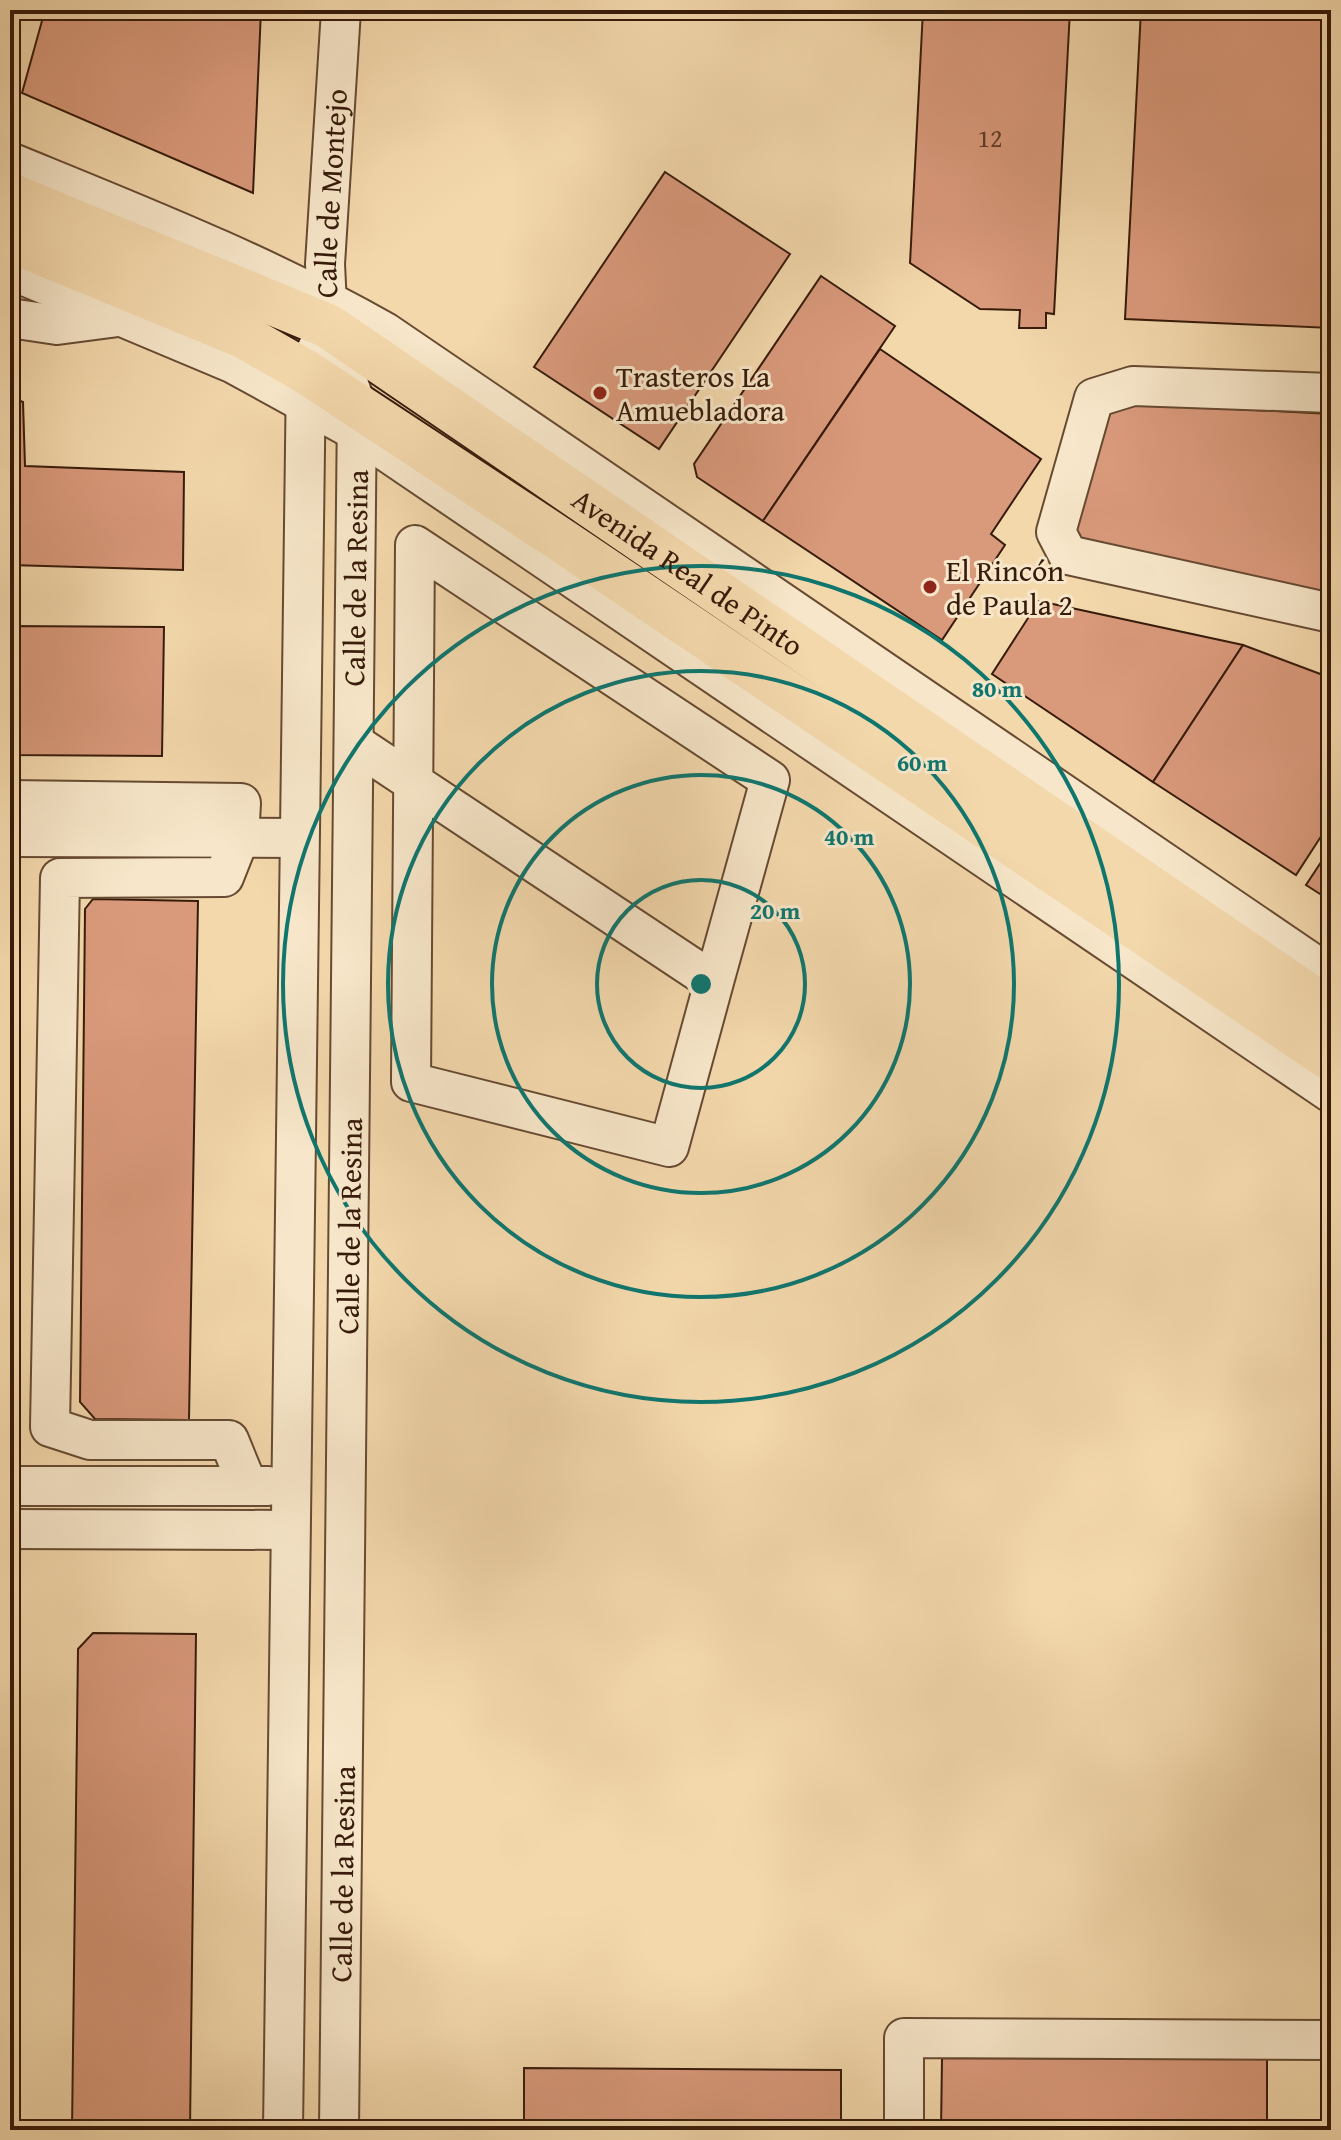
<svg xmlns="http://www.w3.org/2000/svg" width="1341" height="2140" font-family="'Gentium Book Plus',serif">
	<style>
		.building { fill: #d9997b; stroke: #371b0a; stroke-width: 2 }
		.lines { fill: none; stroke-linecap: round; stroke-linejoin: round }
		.minor-casing { stroke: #664a32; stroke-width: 42 }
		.major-casing { stroke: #371b0a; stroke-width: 48 }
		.minor { stroke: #f7e6c9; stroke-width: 38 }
		.major { stroke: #f3d8ac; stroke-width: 44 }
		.ring { fill: none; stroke: #0f766e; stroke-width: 4 }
		.poi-dot { fill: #8f2418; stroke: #f7e6c9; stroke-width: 3 }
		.labels { text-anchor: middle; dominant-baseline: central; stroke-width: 6; stroke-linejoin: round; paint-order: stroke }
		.number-label { font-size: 26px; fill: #603a26 }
		.street-label { font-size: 30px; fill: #371b0a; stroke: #f7e6c9 }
		.poi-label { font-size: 30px; fill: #371b0a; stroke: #f7e6c9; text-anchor: start }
		.centre { fill: #0f766e; stroke: #f7e6c9; stroke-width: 4 }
		.ring-label { font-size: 24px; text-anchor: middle; font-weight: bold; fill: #0f766e; stroke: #f7e6c9; stroke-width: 6; stroke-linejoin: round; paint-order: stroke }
	</style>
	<rect width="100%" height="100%" fill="#f3d8ac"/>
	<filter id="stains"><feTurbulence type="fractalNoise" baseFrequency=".0025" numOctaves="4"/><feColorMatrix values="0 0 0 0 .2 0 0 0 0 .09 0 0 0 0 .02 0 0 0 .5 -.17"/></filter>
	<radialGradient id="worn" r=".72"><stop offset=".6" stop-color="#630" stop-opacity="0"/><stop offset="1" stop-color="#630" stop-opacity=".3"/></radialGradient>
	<g class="building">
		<polygon points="45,10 261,10 253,193 22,93"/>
		<polygon points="923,10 1070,10 1054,314 1046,313 1046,328 1019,328 1020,310 980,309 910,263"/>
		<polygon points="1141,10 1331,10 1331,328 1125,319"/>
		<polygon points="665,172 790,254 659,449 534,367"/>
		<polygon points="821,276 895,326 763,521 697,477 694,464"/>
		<polygon points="880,349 1041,459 991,534 1005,545 942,640 763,521"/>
		<polygon points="10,397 23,402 25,466 184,472 183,570 10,565"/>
		<polygon points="1103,402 1331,414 1331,594 1072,539"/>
		<polygon points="1039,601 1243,645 1153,782 992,674"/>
		<polygon points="10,626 164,627 162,756 10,755"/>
		<polygon points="1243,645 1331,678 1331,821 1296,875 1153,782"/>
		<polygon points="1331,847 1331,901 1306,885"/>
		<polygon points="10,872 16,873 12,1451 10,1451"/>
		<polygon points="93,899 198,901 189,1420 95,1419 80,1402 85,909"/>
		<polygon points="10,1594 13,1594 10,2130"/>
		<polygon points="93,1633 196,1634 190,2130 72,2130 78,1649"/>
		<polygon points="942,2058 1267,2059 1267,2130 941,2130"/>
		<polygon points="524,2068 841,2070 841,2130 524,2130"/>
	</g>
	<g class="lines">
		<g class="minor-casing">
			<g id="minor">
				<path d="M10,162c127,52 255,102 375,170l946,644"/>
				<polyline points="10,270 234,364 356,431 1331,1093"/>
				<polyline points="10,318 57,325 118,317"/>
				<polyline points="328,326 357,407 339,2130"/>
				<polyline points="1331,393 1133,386 1094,398 1056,532 1068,555 1331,613"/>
				<polyline points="354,743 714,982 669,1147 411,1082 415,545 770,780 714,982"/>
				<polyline points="10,800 241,803 239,839 224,877 60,878 50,1427 90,1440 229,1440 247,1484"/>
				<polyline points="10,837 299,838"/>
				<polyline points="10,1486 268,1486"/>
				<polyline points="10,1529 290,1530"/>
				<path id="s1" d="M283,2130l23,-1758 22,-46 -3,-62 16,-254"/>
				<polyline points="904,2130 904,2038 1331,2040"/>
			</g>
		</g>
		<g class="major-casing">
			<g id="major">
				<path id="s2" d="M10,195l318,131 1003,685"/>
				<polyline points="10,240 245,337 306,372 564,542 1331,1059"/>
			</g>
		</g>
		<use href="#minor" class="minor"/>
		<use href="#major" class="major"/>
	</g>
	<g class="ring">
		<circle cx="701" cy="984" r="104"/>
		<circle cx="701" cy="984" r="209"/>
		<circle cx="701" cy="984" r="313"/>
		<circle cx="701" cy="984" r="418"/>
	</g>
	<g class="poi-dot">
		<circle cx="600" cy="393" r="8"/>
		<circle cx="930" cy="587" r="8"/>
	</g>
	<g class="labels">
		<g class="number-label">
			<text x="990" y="137">12</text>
		</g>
		<g class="street-label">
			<text stroke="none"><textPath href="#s1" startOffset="1942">Calle de Montejo</textPath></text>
			<text stroke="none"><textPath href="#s2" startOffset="780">Avenida Real de Pinto</textPath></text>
			<text transform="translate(355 578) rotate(-89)">Calle de la Resina</text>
			<text transform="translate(349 1226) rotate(-89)">Calle de la Resina</text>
			<text transform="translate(342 1874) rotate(-89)">Calle de la Resina</text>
		</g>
		<g class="poi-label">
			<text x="616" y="376">Trasteros La<tspan x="616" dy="34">Amuebladora</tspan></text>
			<text x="946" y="570">El Rincón<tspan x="946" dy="34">de Paula 2</tspan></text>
		</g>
	</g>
	<circle cx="701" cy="984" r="12" class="centre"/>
	<g class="ring-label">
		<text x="997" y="697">80 m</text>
		<text x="922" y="771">60 m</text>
		<text x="849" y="845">40 m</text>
		<text x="775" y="919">20 m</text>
	</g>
	<rect width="1341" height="2140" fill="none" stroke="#f3d8ac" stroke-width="40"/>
	<rect x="12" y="12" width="1317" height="2116" fill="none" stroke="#371b0a" stroke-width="4"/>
	<rect x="20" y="20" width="1301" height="2100" fill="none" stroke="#371b0a" stroke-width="2"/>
	<rect width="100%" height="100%" filter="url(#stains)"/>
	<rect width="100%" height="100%" fill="url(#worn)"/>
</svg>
